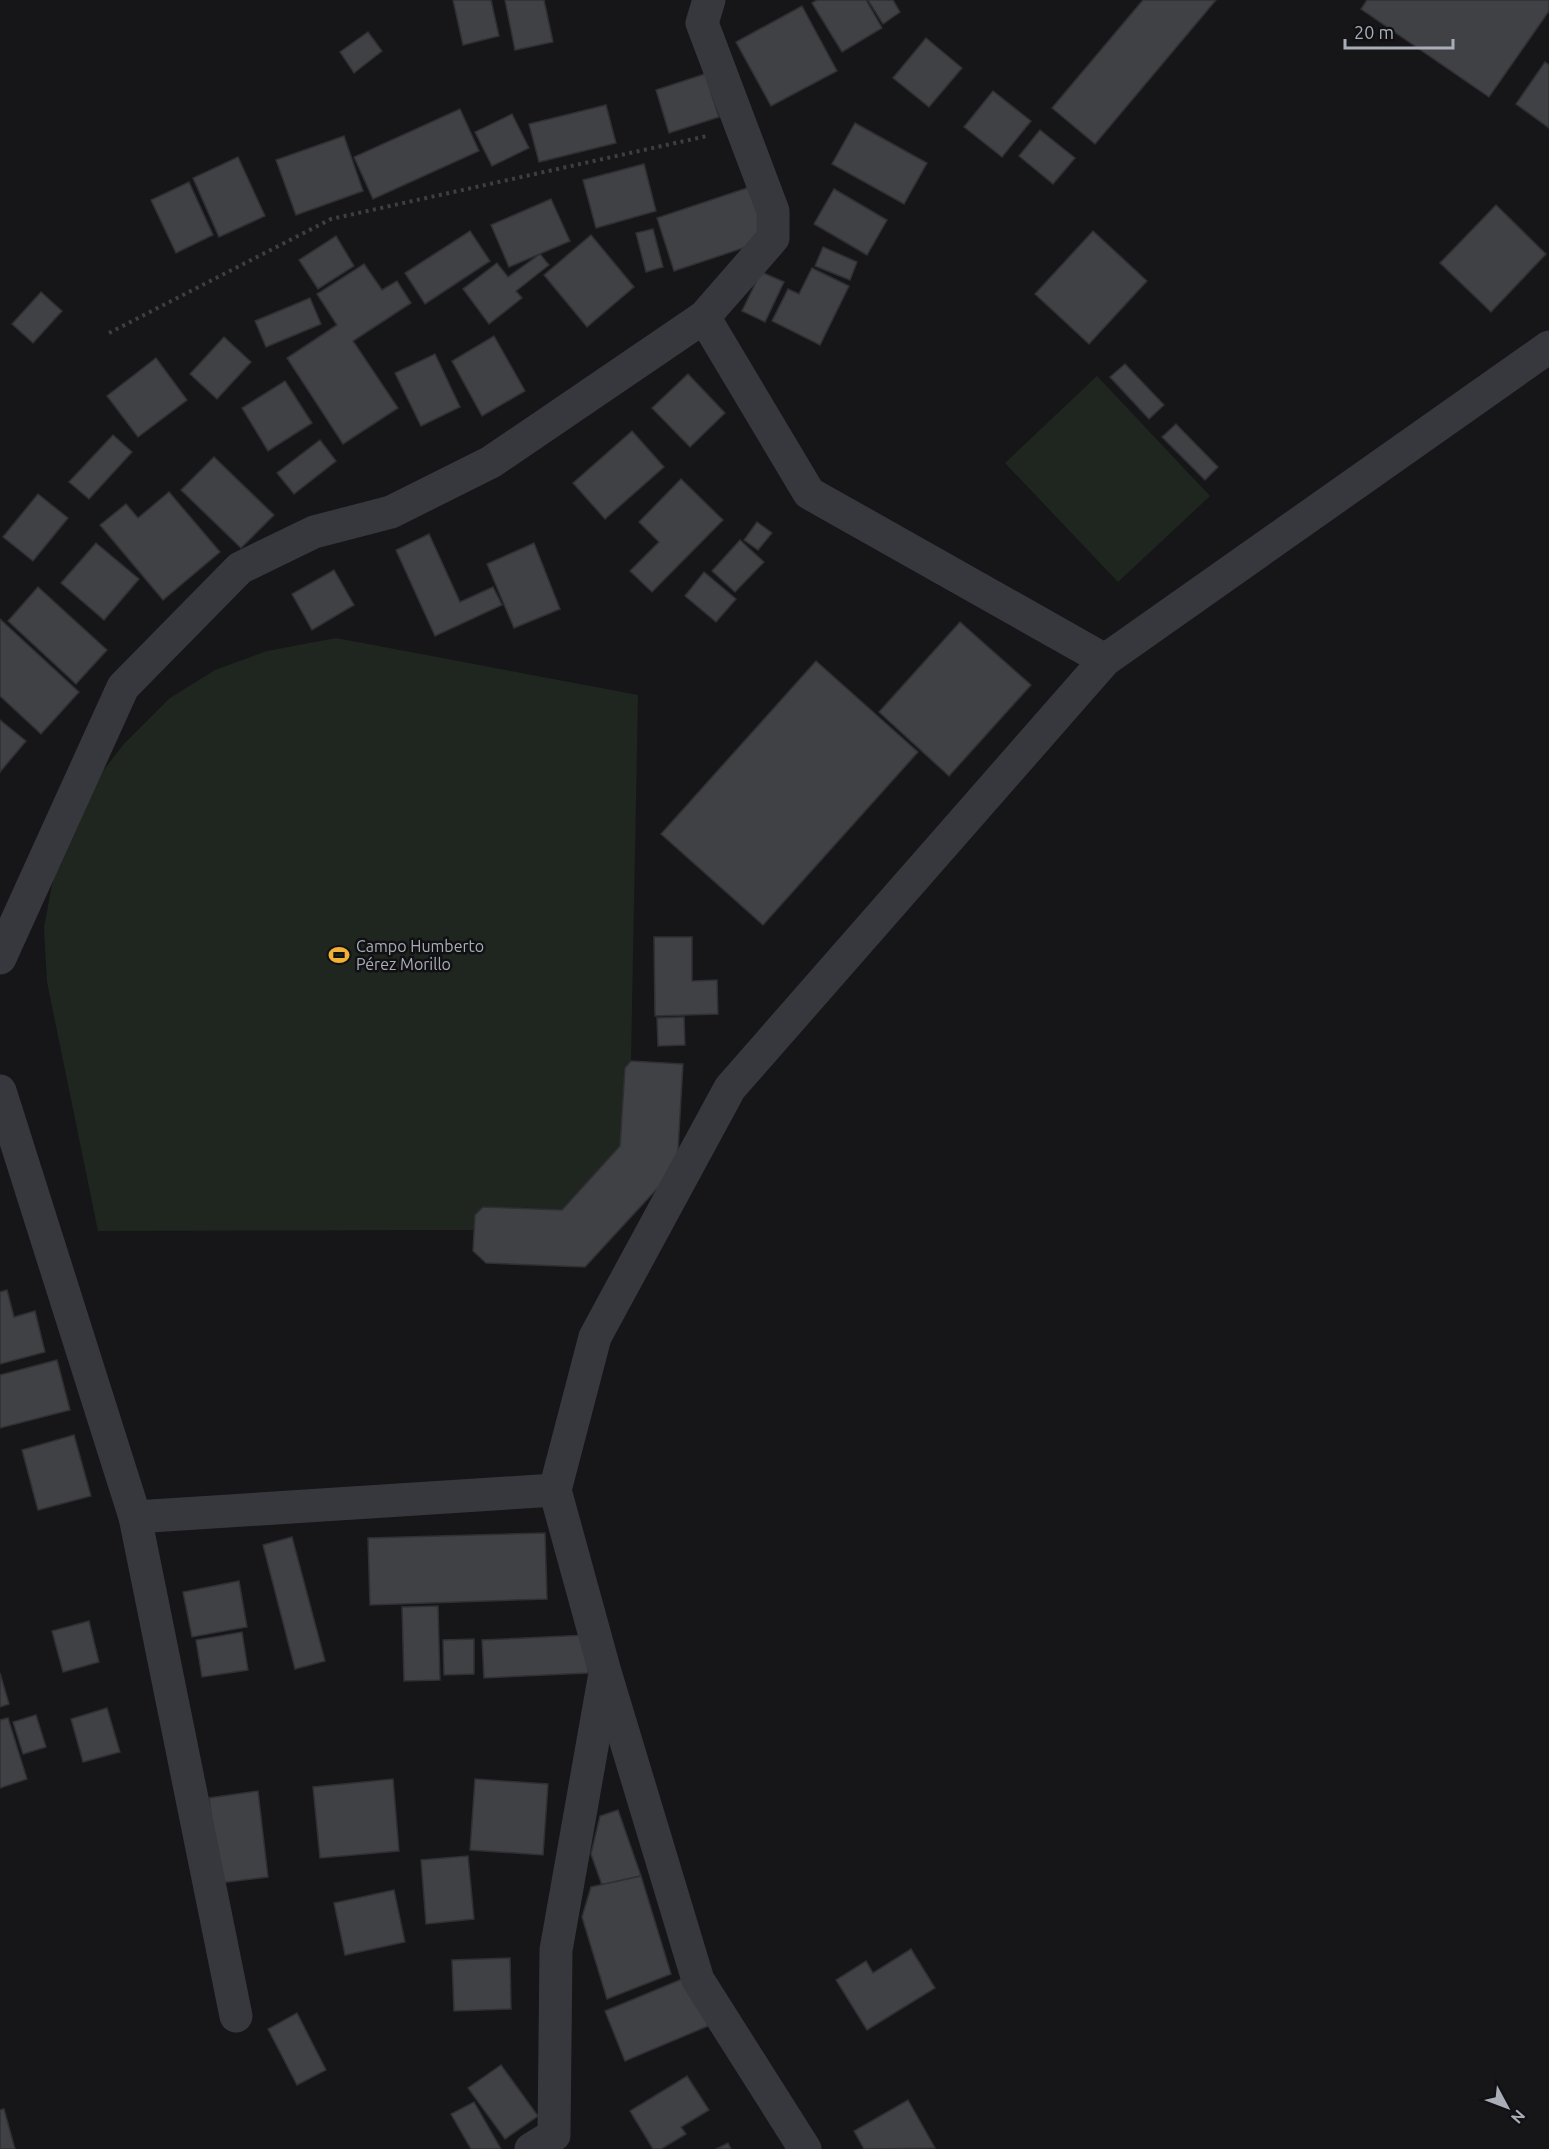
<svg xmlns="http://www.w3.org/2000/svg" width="1549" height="2149" font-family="Ubuntu,sans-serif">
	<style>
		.green { fill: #1e261f }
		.building { fill: #404145; stroke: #303034; stroke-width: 1.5 }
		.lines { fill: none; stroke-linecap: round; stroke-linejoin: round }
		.path { stroke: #3d3f44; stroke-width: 4; stroke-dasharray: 3 4.5; stroke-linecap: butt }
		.minor { stroke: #37383d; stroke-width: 33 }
		.labels { text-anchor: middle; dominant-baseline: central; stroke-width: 5; stroke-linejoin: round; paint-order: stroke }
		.poi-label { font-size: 16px; fill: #a8adb8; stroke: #111113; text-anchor: start }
	</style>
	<rect width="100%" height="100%" fill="#161618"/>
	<g class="green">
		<polygon points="1097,376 1210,496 1118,582 1005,463"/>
		<polygon points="336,638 638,695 631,1061 620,1146 562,1210 483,1207 475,1215 475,1230 98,1231 47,982 44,928 53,879 95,781 123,745 170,698 215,670 267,651"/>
	</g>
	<g class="building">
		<polygon points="453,0 491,0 499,36 463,45"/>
		<polygon points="505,0 544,0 553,42 515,50"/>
		<polygon points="817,0 866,0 882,28 842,52 812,3"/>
		<polygon points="868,0 893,0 900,12 883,24"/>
		<polygon points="1143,0 1216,0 1095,144 1052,108"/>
		<polygon points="1367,0 1549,0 1549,11 1489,97 1361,9"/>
		<polygon points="802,6 837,71 771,106 736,42"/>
		<polygon points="368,32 382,51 354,73 340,52"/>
		<polygon points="926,38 962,68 929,107 893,78"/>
		<polygon points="1545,62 1549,65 1549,128 1516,104"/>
		<polygon points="705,74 719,117 669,133 656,90"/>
		<polygon points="993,91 1031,121 1002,157 964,127"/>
		<polygon points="606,105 616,143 539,162 529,124"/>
		<polygon points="460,109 479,151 373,199 354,157"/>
		<polygon points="512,114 529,148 492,166 475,132"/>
		<polygon points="855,123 927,163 904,204 832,164"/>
		<polygon points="1040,130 1075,158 1053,184 1019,156"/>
		<polygon points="344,136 363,191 296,215 276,160"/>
		<polygon points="238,157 265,216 219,237 193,178"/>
		<polygon points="644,164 656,211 596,228 583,180"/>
		<polygon points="189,182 213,235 176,253 151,200"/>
		<polygon points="750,187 767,240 674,271 657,218"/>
		<polygon points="834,189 887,220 867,255 814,224"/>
		<polygon points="551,199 570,241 509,267 491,225"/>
		<polygon points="1496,205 1546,254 1491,312 1440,263"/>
		<polygon points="653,229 663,267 646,272 636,233"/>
		<polygon points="470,231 490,261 425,304 405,273"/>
		<polygon points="1093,231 1147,281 1089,344 1035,294"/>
		<polygon points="591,235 634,287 587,327 544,275"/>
		<polygon points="336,236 354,266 318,289 299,260"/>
		<polygon points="823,247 857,262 850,280 815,266"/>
		<polygon points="540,254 549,265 516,291 522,298 489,324 463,289 497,263 508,277"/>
		<polygon points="364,264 382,290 397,281 411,303 353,341 398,408 343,444 287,358 337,325 317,294"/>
		<polygon points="812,268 849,286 820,345 772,321 788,289 799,294"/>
		<polygon points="761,272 784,282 765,322 742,311"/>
		<polygon points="41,292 62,311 33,343 12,324"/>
		<polygon points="310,298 321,324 266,347 255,321"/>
		<polygon points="494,336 525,391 482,416 452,361"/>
		<polygon points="224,337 251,362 217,399 190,374"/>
		<polygon points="435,354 460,407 421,426 395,373"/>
		<polygon points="156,358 187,400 138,437 107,396"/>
		<polygon points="1125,364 1164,405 1149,419 1110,377"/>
		<polygon points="688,374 725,413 690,447 652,408"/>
		<polygon points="285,381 312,423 268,451 242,408"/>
		<polygon points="1176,424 1218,467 1205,480 1162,437"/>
		<polygon points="632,431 664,467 605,519 573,483"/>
		<polygon points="113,435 132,452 89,499 69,482"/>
		<polygon points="320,440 336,461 294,494 277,473"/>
		<polygon points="214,457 274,515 241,548 181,490"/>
		<polygon points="681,479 723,520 652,592 630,571 659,542 639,522"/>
		<polygon points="169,492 220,552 163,600 100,525 126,504 138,518"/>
		<polygon points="38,494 68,518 33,561 3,537"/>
		<polygon points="757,522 772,533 758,550 744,540"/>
		<polygon points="429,534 460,602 493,587 502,605 435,636 396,550"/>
		<polygon points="740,540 764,562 735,592 712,571"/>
		<polygon points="96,543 139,579 104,620 61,583"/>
		<polygon points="534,543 560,609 514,628 487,564"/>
		<polygon points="334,570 354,605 312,630 292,594"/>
		<polygon points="704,572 736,599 716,622 685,596"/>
		<polygon points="38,587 107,650 76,684 8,621"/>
		<polygon points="0,619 79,692 41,734 0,696"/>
		<polygon points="960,622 1031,685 949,776 879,712"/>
		<polygon points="816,661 918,752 763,925 661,834"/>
		<polygon points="0,720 26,741 0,772"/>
		<polygon points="654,937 692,937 692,981 717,980 718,1014 655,1016"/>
		<polygon points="684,1017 685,1045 658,1046 657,1018"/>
		<polygon points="631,1061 683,1064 677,1167 585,1267 486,1263 473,1251 475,1215 483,1207 562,1210 620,1146 625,1068"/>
		<polygon points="7,1290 14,1317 35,1311 45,1352 0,1364 0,1292"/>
		<polygon points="57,1360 70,1410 0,1428 0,1375"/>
		<polygon points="74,1435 91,1496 38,1510 22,1450"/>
		<polygon points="545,1533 547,1599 370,1605 368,1538"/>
		<polygon points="292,1537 325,1661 295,1669 263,1545"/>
		<polygon points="239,1581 247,1627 192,1637 183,1592"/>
		<polygon points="438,1606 440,1680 404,1681 402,1607"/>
		<polygon points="89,1621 99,1662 63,1672 52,1631"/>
		<polygon points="242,1632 248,1670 202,1677 196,1640"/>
		<polygon points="587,1635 588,1673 484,1678 482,1640"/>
		<polygon points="474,1639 474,1674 444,1675 443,1640"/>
		<polygon points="0,1673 9,1704 0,1707"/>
		<polygon points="107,1708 120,1752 83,1762 71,1719"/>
		<polygon points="36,1715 46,1747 23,1754 13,1722"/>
		<polygon points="8,1718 27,1779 0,1788 0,1720"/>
		<polygon points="393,1779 399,1851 320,1858 313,1787"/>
		<polygon points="475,1779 548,1784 543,1855 470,1850"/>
		<polygon points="258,1791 268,1877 220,1883 209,1798"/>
		<polygon points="618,1810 641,1876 602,1885 591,1854 600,1816"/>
		<polygon points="468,1856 474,1919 426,1924 421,1860"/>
		<polygon points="641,1876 671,1974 607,1999 582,1917 591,1887"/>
		<polygon points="394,1890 405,1942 345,1955 334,1903"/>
		<polygon points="911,1949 935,1988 867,2030 836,1980 866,1961 873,1973"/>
		<polygon points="510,1958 511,2009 454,2011 452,1960"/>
		<polygon points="687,1977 708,2026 625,2061 605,2011"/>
		<polygon points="297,2013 326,2070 297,2085 268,2029"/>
		<polygon points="501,2065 538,2116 505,2139 468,2088"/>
		<polygon points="687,2076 709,2110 681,2127 686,2134 661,2149 653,2149 630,2111"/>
		<polygon points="908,2100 935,2148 864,2149 854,2131"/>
		<polygon points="474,2102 501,2149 471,2149 451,2114"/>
		<polygon points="4,2109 15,2149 0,2149 0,2110"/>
		<polygon points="728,2143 731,2149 716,2149"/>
	</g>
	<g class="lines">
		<polyline class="path" points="109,333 331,219 707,136"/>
		<g class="minor">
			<polyline points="704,317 773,238 773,211 702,23 709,0"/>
			<polyline points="0,958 123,687 240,568 314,532 391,512 491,462 704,317 809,493 1105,660"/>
			<polyline points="0,1091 135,1517 555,1490"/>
			<polyline points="135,1517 236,2016"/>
			<polyline points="531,2149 554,2135 556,1950 604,1679"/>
			<polyline points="805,2149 698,1980 605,1672 555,1490 595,1337 730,1088 1105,660 1549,347"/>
		</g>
	</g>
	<defs>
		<g id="stadium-bare" transform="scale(1.62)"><path d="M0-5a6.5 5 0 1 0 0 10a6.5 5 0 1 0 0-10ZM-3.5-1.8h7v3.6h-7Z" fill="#f2b134" stroke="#111113" stroke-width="2.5" paint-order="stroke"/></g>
	</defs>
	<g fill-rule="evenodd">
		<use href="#stadium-bare" x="339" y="955"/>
	</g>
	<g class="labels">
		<g class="poi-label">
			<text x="356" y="946">Campo Humberto<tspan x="356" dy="18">Pérez Morillo</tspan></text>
		</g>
	</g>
	<g transform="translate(1507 2107) rotate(131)" stroke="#111113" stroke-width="4.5" paint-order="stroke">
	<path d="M0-4.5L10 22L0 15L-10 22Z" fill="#a8adb8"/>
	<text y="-9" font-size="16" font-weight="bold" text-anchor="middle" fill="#a8adb8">N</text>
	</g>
	<path d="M1345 39v9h108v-9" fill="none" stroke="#a8adb8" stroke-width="3"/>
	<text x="1354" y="39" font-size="18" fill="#a8adb8" stroke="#111113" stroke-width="4.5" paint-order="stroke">20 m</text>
</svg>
